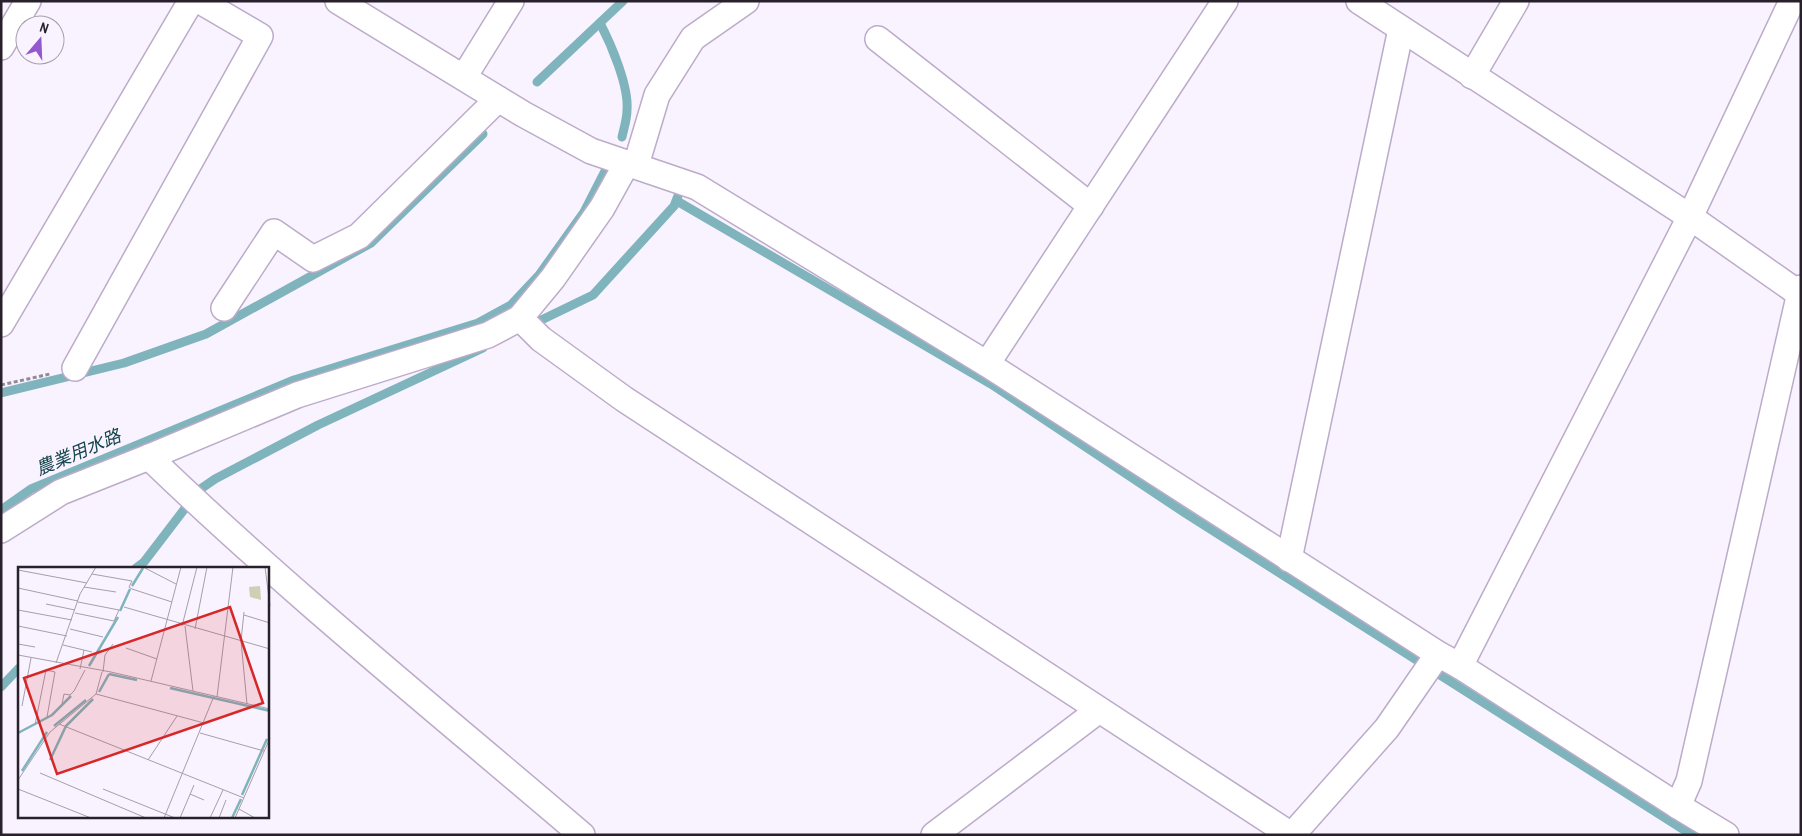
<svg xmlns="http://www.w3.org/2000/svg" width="1802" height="836" font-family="'Archivo Narrow','Noto Sans JP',sans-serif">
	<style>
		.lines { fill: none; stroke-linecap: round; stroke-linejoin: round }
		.stream { stroke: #80b4bd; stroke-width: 9 }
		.minor-casing { stroke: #bcabc9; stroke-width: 28 }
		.path { stroke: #928b97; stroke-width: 3; stroke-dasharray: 4 2.5; stroke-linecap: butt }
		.minor { stroke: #fff; stroke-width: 25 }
		.labels { text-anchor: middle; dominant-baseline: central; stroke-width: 4; stroke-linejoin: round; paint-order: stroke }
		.water-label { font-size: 18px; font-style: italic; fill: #15454c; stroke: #f9f2ff }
		.inset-river { fill: none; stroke: #80b4bd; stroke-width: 2.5 }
		.inset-road { fill: none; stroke: #a59eab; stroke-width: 1 }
		.view { fill: #d62828; fill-opacity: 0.15; stroke: #d62828; stroke-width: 2.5 }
		.inset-edge { fill: none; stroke: #28212c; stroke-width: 2.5 }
	</style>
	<rect width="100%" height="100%" fill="#f9f2ff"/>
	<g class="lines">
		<g class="stream">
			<path d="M600,23c11,21 29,63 27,87 0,9 -3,18 -5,27"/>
			<polyline points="537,82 623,1"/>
			<polyline points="677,201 991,384 1185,513 1692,835"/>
			<polyline points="531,325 593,295 674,206 678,196"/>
			<polyline points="1,393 124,363 206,334 371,243 483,134"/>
			<polyline points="1,510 31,489 294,380 478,323 511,305 539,275 584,212 605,171"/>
			<polyline points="136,568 144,562 199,490 215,479 318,425 483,348"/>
			<polyline points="1,687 19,668"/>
		</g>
		<g class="minor-casing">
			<g id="minor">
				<polyline points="338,1 523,114 591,151 697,187 987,364 1438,654 1460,666 1678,806 1726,835"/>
				<polyline points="1359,1 1690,217 1801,295"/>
				<polyline points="878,39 1091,206"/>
				<polyline points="1,47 28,1"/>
				<polyline points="1472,76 1516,1"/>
				<polyline points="464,77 511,1"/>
				<polyline points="636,165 657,95 693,38 746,1"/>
				<polyline points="224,308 274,232 313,259 359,236 498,99"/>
				<polyline points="520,318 541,339 624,399 1291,835"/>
				<polyline points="1,324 191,1"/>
				<polyline points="987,364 1225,1"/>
				<polyline points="75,368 260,36 200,1"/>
				<path d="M149,457c138,133 288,254 433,378"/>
				<polyline points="1,530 61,492 149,457 297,395 488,335 520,318 553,278 602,208 627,163"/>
				<polyline points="1289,559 1401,29"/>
				<polyline points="1460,666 1690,217 1792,1"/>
				<polyline points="1678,806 1689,781 1801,288"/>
				<polyline points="934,835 1099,710"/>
				<polyline points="1292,835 1387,728 1438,654"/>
			</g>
		</g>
		<polyline class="path" points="1,385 50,374"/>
		<use href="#minor" class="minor"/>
	</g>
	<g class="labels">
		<g class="water-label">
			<text transform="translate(78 452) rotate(-23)">農業用水路</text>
		</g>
	</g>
	<g transform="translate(18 567)">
		<rect width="251" height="251" fill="#f9f2ff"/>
		<path d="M242,19l1,14 -11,-3 -1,-10z" fill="#cdd0b3"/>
		<path class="inset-river" d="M114,19l11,-18M102,44l10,-22M71,99l29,-49M91,107l28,6M152,121l100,23M81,125l10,-18M36,159l32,-26M0,166l34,-18 19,-19M32,193l16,-34 27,-27M4,204l25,-39M224,228l25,-56M214,251l9,-19"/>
		<path class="inset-road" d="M247,0l5,39M127,1l31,16M0,3l69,13M74,7l40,7 -3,6 3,2 40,13M66,20l32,5M0,21l60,13M28,37l29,6M106,40l146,42M0,43l54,10M226,45l-3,29 6,63M57,46l39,8 5,-11 -41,-8M226,48l26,8M0,59l49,10M164,59l15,-59M167,59l8,65M52,62l33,8M177,62l12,-62M0,77l17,3M45,78l29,7M108,81l31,11M0,88l93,17 159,37M38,96l24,-69 16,-27M62,102l4,-19M85,105l2,-17 8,-11M133,114l30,-114M78,127l108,29M199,130l16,-130M44,137l2,-10 6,1 4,-4 11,-21M4,139l9,-48M41,157l185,74M17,158l11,-55 9,2 -8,45M182,166l64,18M130,193l29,-44M22,206l106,45M0,213l32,-48 46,-38 6,-22M0,222l73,29M85,222l72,29M172,227l14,6M221,242l16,9M146,251l50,-122M162,251l14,-33M192,251l13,-28M201,251l7,-18M217,251l35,-80"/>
		<path class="view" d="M212,40l33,96 -206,71 -33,-96z"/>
		<rect width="251" height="251" class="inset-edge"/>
	</g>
	<rect width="1802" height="836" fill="none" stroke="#28212c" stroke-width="5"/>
	<g transform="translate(40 40) rotate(19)"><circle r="24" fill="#f9f2ff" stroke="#a59eab"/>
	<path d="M0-4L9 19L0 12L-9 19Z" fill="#9358cf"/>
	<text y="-8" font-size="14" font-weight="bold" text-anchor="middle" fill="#28212c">N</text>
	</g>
</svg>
